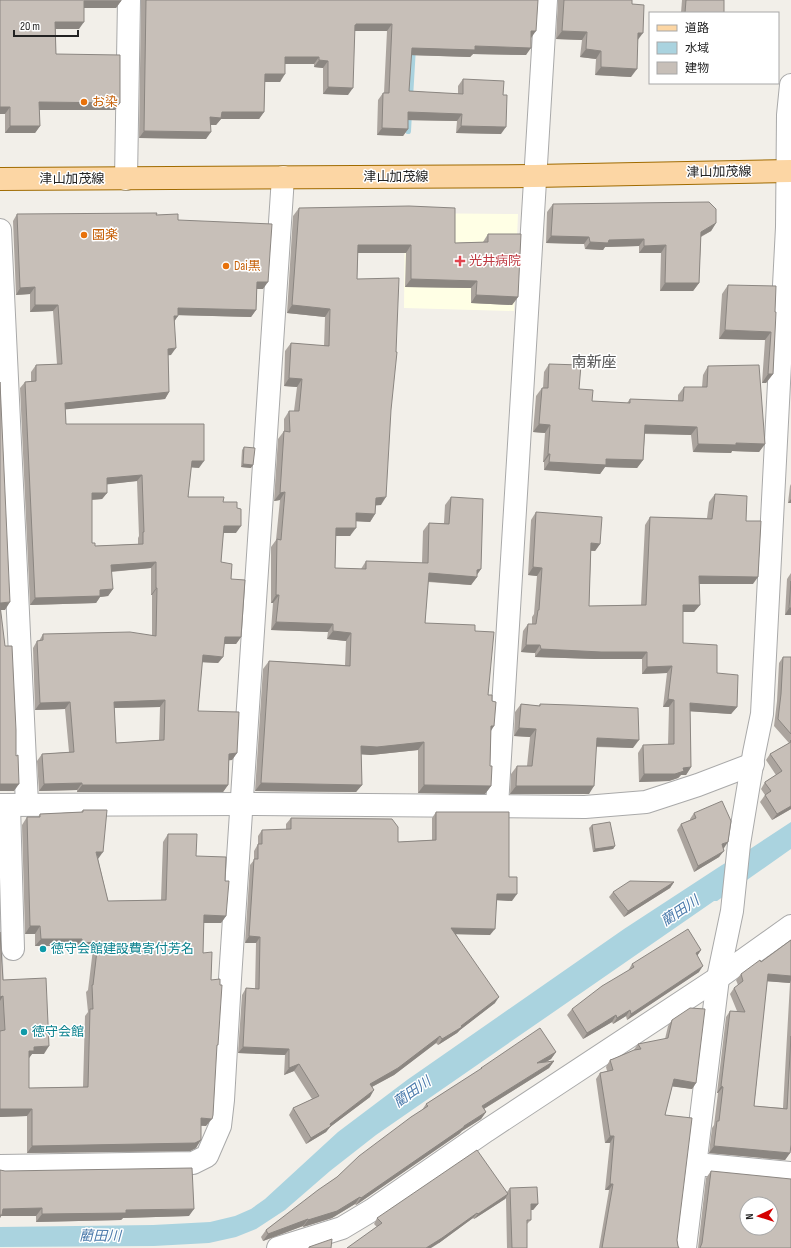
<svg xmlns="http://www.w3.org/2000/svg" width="791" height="1248" font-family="'Sofia Sans Condensed','Noto Sans JP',sans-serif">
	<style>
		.education { fill: #ffffe5 }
		.religious { fill: #d0d0d0 }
		.water { fill: #aad3df }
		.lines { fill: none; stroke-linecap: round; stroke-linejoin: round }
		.stream { stroke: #aad3df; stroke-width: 6 }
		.minor-casing { stroke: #a9a9a9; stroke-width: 24 }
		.major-casing { stroke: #a06b00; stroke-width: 24 }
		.minor { stroke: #fff; stroke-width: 22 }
		.major { stroke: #fcd6a4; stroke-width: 22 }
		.wall { fill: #aba49e; fill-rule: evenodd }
		.shaded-wall { fill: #8b8681 }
		.building { fill: #c7bfb8; stroke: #8b8681; fill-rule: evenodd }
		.food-dot { fill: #e8710a; stroke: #fff; stroke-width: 1.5 }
		.health-dot { fill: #e0444e; stroke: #fff; stroke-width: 1.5 }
		.culture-dot { fill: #0f9aa8; stroke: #fff; stroke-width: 1.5 }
		.labels { text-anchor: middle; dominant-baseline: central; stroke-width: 3; stroke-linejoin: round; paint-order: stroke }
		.food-label { font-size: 13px; fill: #c56008; stroke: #fff; text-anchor: start }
		.street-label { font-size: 13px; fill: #222; stroke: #fff }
		.health-label { font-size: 13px; fill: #be3a42; stroke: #fff; text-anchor: start }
		.culture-label { font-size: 13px; fill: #0d838f; stroke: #fff; text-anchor: start }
		.water-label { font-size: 14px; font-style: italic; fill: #4a7aab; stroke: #fff }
		.quarter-label { font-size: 15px; fill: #555; stroke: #fff }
	</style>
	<rect width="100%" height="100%" fill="#f2efe9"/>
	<polygon class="education" points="405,213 518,214 514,311 404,308"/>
	<polygon class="religious" points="0,870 4,989 0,989"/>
	<polygon class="water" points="791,822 791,849 717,901 714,901 376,1135 330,1171 285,1210 256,1229 236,1237 209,1243 154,1246 0,1247 0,1227 153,1225 210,1222 235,1216 251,1209 265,1199 338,1132 407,1080 624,929 722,865 747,851"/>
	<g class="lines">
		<g class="stream">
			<polyline points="410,98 413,47"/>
			<polyline points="408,131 409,113"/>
		</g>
		<g class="minor-casing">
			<g id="minor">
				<polyline points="126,179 129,0"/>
				<polyline points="0,230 27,804"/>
				<polyline points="0,805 242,804 585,807 646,802 698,785 753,764"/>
				<polyline points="9,805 13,949"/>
				<polyline points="497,806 546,0"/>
				<polyline points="696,1164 791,1173"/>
				<polyline points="0,1166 193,1163 207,1156 220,1126 223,1100 230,979 283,177"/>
				<polyline points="278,1248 342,1228 372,1210 486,1131 718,978 791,926"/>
				<polyline points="685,1248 718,978 732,911 739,844 754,753 762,714 787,227 788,115 791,85"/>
			</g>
		</g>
		<g class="major-casing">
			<polyline id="major" points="0,179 534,176 791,171"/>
		</g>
		<use href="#minor" class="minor"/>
		<use href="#major" class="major"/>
	</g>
	<g class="wall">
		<polygon points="0,0 121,1 116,8 84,8 79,29 56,29 56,54 120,103 115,110 39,110 40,126 35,133 5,133 5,114"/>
		<polygon points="141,0 538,0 531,38 526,55 473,54 470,57 411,55 409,91 458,94 458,86 463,79 501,134 456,133 457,121 408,120 408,129 403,136 377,135 378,100 383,93 384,93 387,31 354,31 348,95 323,94 323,68 314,67 314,64 285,64 280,82 265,82 264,112 259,119 221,119 216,125 210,125 206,139 139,138"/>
		<polygon points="558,0 632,0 632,4 638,40 631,77 595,75 596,59 580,57 582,40 556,39"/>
		<polygon points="682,0 724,0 724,13 681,13"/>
		<polygon points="553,204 716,223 711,231 701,237 699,283 693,291 660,291 661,253 639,253 639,246 605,247 603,250 585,249 584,244 546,243 547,212"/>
		<polygon points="299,208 455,243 483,242 488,234 518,297 512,305 471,303 471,288 405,287 406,253 358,253 357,279 381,505 376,505 375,514 370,522 356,521 350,536 336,536 335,568 361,569 366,561 422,563 423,531 429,523 444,523 445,505 451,497 481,569 477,575 477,577 471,585 428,582 425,623 475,631 488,695 491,732 490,766 491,786 485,794 418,793 418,750 371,755 361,754 362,785 356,792 255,791 263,669 269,661 345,665 346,641 327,639 328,632 271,630 273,603 271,603 271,547 276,540 280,500 274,501 278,439 284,431 284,419 289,411 294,411 297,387 284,386 285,351 291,343 324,346 325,317 287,313 293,216"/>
		<path d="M17,214l139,1 22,5 85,69h-6l-1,21 -5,7 -73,-2 -4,7 -3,33h-3l1,37 -4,7 -100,10 1,15 133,44 -8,-1 -3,30 35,5 13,31h-13l-2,29 10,17 10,58 -5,7h-12l-1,13 -5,6 -16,-1 -4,49 39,42 -5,7h-3l-1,25 -5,7h-146v-2l-38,1 -2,-30 5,-7 27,-2 -4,-43 -30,1 -2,-62 4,-7h2l4,-7 109,1v-40h-1v-27l-40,4 2,17 -5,7 -8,1 -4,6 -66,2 -10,-217 5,-6 6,-1v-9l5,-7 21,-1 -4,-53 -23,1v-18l-14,1 -3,-74zM137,481l2,55 -1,2v6l-43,2 -3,-3v-43l10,-1 5,-6v-9zM160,707l-1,33 -43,3 -2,-35z"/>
		<polygon points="728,285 775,312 773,374 766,383 762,383 765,340 719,339 722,294"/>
		<polygon points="549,364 592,401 627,403 630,399 678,401 678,395 684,387 702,387 703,375 708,366 765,444 759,452 732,451 731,453 693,452 691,435 645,434 643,460 637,468 605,467 600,474 544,470 544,462 543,462 545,433 533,432 536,396 542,388 543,388 544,372"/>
		<polygon points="244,447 251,468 241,467 242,450"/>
		<polygon points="791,484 791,503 788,503 790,486"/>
		<polygon points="715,494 746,521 753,584 699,584 700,605 694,612 683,612 683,643 717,673 737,707 731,714 690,711 691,767 686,775 681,775 678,778 669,781 639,782 638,753 643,745 668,745 669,707 663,707 667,673 642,674 642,659 595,659 535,657 535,653 521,652 523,631 528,624 532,624 532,617 534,614 537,576 528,575 531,520 536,512 600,544 595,551 591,551 589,606 641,605 645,525 650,517 707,518 709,502"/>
		<polygon points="791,573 791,615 785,615 787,579"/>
		<polygon points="783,657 791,657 791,809 772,820 760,802 765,795 761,789 765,782 776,775 766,760 770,754 789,743 774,726 777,701 779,663"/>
		<polygon points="521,704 539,706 540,704 633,748 596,747 589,794 510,794 511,774 517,766 527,766 530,737 514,736 515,712"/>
		<polygon points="83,810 98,859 108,901 161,900 163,842 168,834 196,856 225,881 226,916 221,923 203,923 203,953 211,980 217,1047 206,1126 201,1126 196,1148 190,1151 27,1153 27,1116 0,1117 0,932 3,980 44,1054 32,1054 29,1058 29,1088 83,1087 85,1016 88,1012 86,992 88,990 93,949 77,950 77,946 35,946 35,934 25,934 22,825 27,817 38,817 40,814 81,812"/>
		<polygon points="436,812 509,877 512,901 497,900 490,935 456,934 495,1003 460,1030 457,1033 438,1045 436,1043 394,1075 372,1087 370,1097 330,1127 326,1132 306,1144 289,1115 293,1108 312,1099 294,1071 284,1075 285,1055 238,1053 242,995 246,988 255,989 256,943 245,943 250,865 254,860 254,851 258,844 258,836 262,830 286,830 286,824 291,818 398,842 432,840 432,818"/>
		<polygon points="694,813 724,848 723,849 719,857 694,872 677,830 681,824 690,820 690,819"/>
		<polygon points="592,825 615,846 613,849 593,852 589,828"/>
		<polygon points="674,882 670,888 624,917 609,897 613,892"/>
		<path d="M791,940v205l-1,8 -5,7 -76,-7 3,-25 2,-3 4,-32h-1l9,-76 4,-6h7l-7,-17 4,-6 4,-3 -2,-5 5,-6 20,-12zM767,981l23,2 -7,125 -29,-2z"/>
		<polygon points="701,950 697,956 699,972 627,1020 626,1016 613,1024 612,1022 583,1039 567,1015 572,1009 628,971 632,964"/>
		<polygon points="672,1020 696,1083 692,1089 672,1086 665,1115 677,1240 678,1246 679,1248 599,1248 609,1190 605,1190 610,1143 605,1143 596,1079 600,1073 607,1071 606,1067 610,1060 633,1051 638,1044 665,1039 668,1026"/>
		<polygon points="556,1052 551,1059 546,1062 554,1061 549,1068 484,1109 486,1112 481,1119 462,1131 459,1134 356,1205 355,1204 332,1218 303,1227 303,1226 263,1241 261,1237 266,1230 337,1177 422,1110 426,1104 480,1070 481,1068"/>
		<polygon points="0,1170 189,1216 123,1218 121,1220 36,1222 36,1216 1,1216 0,1218"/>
		<polygon points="711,1171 791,1248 698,1248 706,1178"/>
		<polygon points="510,1188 538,1204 533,1210 531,1210 531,1220 527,1224 527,1248 507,1248 506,1198 505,1199 474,1219 473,1218 439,1243 377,1227 374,1224 377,1218 507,1192"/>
	</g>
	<g class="shaded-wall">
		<polygon points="84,1 121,1 116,8 79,8"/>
		<polygon points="55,22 84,22 79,29 50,29"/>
		<polygon points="356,24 392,24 387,31 352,31 355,25"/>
		<polygon points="531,31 536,31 531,38"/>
		<polygon points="562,31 587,32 582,40 556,39"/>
		<polygon points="638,33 643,33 637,41"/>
		<polygon points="475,46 531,48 526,55 473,54 470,57 407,55 412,48"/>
		<polygon points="586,49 601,51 596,59 580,57"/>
		<polygon points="285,57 319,57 314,64 280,64"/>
		<polygon points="319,60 328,61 323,68 314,67"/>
		<polygon points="601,67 637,69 631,77 595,75"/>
		<polygon points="265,74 285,74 280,82 260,82"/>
		<polygon points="328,87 353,88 348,95 323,94"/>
		<polygon points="39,102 120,103 115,110 34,110"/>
		<polygon points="0,107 10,107 5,114 0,114"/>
		<polygon points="222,112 264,112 259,119 221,119 216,125 205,125 210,117"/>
		<polygon points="408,112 462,114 457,121 403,120"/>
		<polygon points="10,126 40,126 35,133 5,133"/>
		<polygon points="461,126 506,127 501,134 456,133"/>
		<polygon points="382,128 408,129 403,136 377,135"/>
		<polygon points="144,131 211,132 206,139 139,138"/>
		<polygon points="716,223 711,231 696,239 701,232"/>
		<polygon points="551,236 589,237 584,244 546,243"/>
		<polygon points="644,239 639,246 605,247 603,250 585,249 590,242 609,240"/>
		<polygon points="358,245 411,245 406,253 352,253"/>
		<polygon points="666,245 661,253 639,253 644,246"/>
		<polygon points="411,279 477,281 471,288 405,287"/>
		<polygon points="257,282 268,282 263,289 252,289"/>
		<polygon points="665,283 699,283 693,291 660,291"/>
		<polygon points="35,287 30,294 16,295 20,288"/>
		<polygon points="476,295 518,297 512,305 471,303"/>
		<polygon points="35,305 58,305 53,311 30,312"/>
		<polygon points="292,305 330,309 325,317 287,313"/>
		<polygon points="178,308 256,310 251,317 173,315"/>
		<polygon points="174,316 178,316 173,323"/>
		<polygon points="725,330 771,332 765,340 719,339"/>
		<polygon points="176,348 171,355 163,356 168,349"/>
		<polygon points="768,374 773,374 766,383 762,383"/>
		<polygon points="289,378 302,379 297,387 284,386"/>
		<polygon points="169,392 165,399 60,410 65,403"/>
		<polygon points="539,424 550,425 545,433 533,432"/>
		<polygon points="645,425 697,427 691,435 639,433"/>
		<polygon points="736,443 765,444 759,452 732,451 731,453 693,452 698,444"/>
		<polygon points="548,454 550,454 544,462 543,462"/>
		<polygon points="606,459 643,460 637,468 605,467 600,474 544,470 549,462"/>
		<polygon points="192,461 204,461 199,468 187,467"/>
		<polygon points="243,464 253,465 251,468 241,467"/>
		<polygon points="142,475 137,481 102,485 107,478"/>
		<polygon points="285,492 280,500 274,501 280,493"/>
		<polygon points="92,493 107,493 102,499 87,500"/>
		<polygon points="386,497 381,505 370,506 376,498"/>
		<polygon points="791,499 791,503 788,503"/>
		<polygon points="356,513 375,514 370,522 351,521"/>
		<polygon points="224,526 241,526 236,533 219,533"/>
		<polygon points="336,528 356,528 350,536 331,536"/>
		<polygon points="591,543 600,544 595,551 586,550"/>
		<polygon points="156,562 151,568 106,572 111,565"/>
		<polygon points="533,567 542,568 537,576 528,575"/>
		<polygon points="481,569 475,577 477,577 471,585 423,581 429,573 477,570"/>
		<polygon points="699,576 758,577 753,584 694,584"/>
		<polygon points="156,588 157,588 152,595 151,595"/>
		<polygon points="113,589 108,596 100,597 96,603 30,605 35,598 100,590"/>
		<polygon points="276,595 279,595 273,603 271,603"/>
		<polygon points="10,602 5,610 0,610 0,603"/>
		<polygon points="683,605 700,605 694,612 678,612"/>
		<polygon points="789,608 791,608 791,615 785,615"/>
		<polygon points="276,622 333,624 328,632 271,630"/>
		<polygon points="333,631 351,633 346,641 327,639"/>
		<polygon points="225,637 241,637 236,644 221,644"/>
		<polygon points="526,645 540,645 535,653 521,652"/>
		<polygon points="541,649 647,652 642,659 595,659 535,657"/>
		<polygon points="203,655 223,657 218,663 198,662"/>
		<polygon points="672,666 667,673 642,674 647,667"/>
		<polygon points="668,699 674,700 669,707 663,707"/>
		<polygon points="165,700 160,707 109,708 114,702"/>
		<polygon points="70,702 65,709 35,710 40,703"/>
		<polygon points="690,703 737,707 731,714 685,711"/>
		<polygon points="491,726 494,726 489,734"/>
		<polygon points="519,728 536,729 530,737 514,736"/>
		<polygon points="597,738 639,740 633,748 591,746"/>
		<polygon points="424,742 418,750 371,755 355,754 361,746"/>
		<polygon points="237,753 232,760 224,761 229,754"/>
		<polygon points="691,767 686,775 681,775 678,778 669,781 639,782 644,774 683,768"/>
		<polygon points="82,783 77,790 39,791 44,784"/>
		<polygon points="261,783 362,785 356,792 255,791"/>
		<polygon points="0,784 19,784 14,791 0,791"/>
		<polygon points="82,785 228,785 223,792 77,792"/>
		<polygon points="424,785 491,786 485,794 418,793"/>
		<polygon points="516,786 594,786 589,794 510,794"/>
		<polygon points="791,806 791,809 772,820 777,814"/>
		<polygon points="728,842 724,848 717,850 722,844"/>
		<polygon points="615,846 613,849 593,852 595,849"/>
		<polygon points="724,851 719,857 694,872 698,866"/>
		<polygon points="96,852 103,852 98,859"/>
		<polygon points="674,882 670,888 624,917 628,911"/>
		<polygon points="497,894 517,894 512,901 493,900"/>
		<polygon points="204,915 226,916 221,923 198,923"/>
		<polygon points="30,926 40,926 35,934 25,934"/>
		<polygon points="451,928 495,929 490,935 447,934"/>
		<polygon points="249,936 260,937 256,943 245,943"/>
		<polygon points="41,939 82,939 77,946 35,946"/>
		<polygon points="98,942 93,949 77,950 82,943"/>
		<polygon points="701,950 697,956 696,953"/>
		<polygon points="703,966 699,972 627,1020 631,1014"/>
		<polygon points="768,974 791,976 791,980 790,983 763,981"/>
		<polygon points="3,996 0,1001 0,997"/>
		<polygon points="499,997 495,1003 460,1030 457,1033 438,1045 442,1039"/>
		<polygon points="630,1010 626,1016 613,1024 617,1018"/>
		<polygon points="616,1015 612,1022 583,1039 587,1033"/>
		<polygon points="440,1036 436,1043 394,1075 366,1090 370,1084"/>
		<polygon points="49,1046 44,1054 32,1054 29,1058 24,1058 29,1051 34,1047"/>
		<polygon points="243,1047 289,1049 285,1055 238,1053"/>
		<polygon points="556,1052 551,1059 532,1070 537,1063"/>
		<polygon points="554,1061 549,1068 477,1113 482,1106"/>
		<polygon points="299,1064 294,1071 284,1075 289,1068"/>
		<polygon points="674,1079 696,1083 692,1089 669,1086"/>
		<polygon points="721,1086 723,1087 718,1093 717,1093"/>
		<polygon points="374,1090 370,1097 330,1127 326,1132 306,1144 311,1138 330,1124"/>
		<polygon points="0,1109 32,1109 27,1116 0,1117"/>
		<polygon points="486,1112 481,1119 462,1131 459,1134 356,1205 361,1198 464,1126"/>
		<polygon points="201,1118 212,1119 206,1126 196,1125"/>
		<polygon points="610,1136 614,1136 610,1143 605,1143"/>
		<polygon points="201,1140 196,1148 190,1151 27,1153 32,1146"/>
		<polygon points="714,1146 790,1153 785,1160 709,1153"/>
		<polygon points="610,1184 613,1184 609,1190 605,1190"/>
		<polygon points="508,1194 505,1199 474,1219 478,1214"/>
		<polygon points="360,1197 355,1204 332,1218 303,1227 308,1220"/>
		<polygon points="531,1204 538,1204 533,1210 526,1210"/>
		<polygon points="42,1208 36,1216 1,1216 0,1218 0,1213 3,1209"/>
		<polygon points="194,1209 189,1216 123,1218 121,1220 36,1222 42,1214 126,1210"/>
		<polygon points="477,1213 473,1218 439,1243 431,1248 426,1248"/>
		<polygon points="308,1219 303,1226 263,1241 268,1234"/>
	</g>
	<g class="building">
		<polygon points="0,0 121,0 121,1 84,1 84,22 55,22 56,54 120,55 120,103 39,102 40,126 10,126 10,107 0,107"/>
		<polygon points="146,0 538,0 536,31 531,31 531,48 475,46 475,50 412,48 409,91 463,94 463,79 504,81 503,95 507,95 506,127 461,126 462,114 408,112 408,129 382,128 383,93 389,93 392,24 356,24 356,25 355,25 353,88 328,87 328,61 319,60 319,57 285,57 285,74 265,74 264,112 222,112 221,118 210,117 211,132 144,131"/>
		<polygon points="564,0 632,0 632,4 644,5 643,33 638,33 637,69 601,67 601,51 586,49 587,32 562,31"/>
		<polygon points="686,0 724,0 724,13 685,13"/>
		<polygon points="709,202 716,209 716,223 701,232 699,283 665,283 666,245 644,246 644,239 609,240 608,243 590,242 589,237 551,236 553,204"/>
		<polygon points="409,206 455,208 455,243 488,242 488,234 521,234 518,297 476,295 477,281 411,279 411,245 358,245 357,279 399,278 396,352 397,352 391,410 386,497 376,498 375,514 356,513 356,528 336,528 335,568 366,569 366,561 428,563 429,523 449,524 451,497 483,499 481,569 477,570 477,577 429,573 425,623 475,625 475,631 494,632 488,695 492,695 492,701 496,702 494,726 491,726 490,766 492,766 491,786 424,785 424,742 377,747 361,746 362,785 261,783 269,661 350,666 351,633 333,631 333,624 276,622 279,595 276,595 277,539 281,540 285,492 280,493 284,431 290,432 289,411 299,411 302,379 289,378 291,343 329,346 330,309 292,305 299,208"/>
		<path d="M157,213l-1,2 22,-1v6l94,4 -4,58h-11l-1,28 -78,-2v8h-4l2,32 -8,1 1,43 -104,11 1,21h138v37h-12l-4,36h36l-1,5h14v6l4,1v17h-17l-3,36 11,2 -1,15 14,1 -4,57h-16l-2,20 -20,-2 -5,56 41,1 -2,41 -8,1 -1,31h-146v-2l-38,1 -2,-30 32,-2 -4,-50 -30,1 -3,-62 6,-1v-6l87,-2 26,4 1,-48h-1v-26l-45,3 2,24 -13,1v6l-65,2 -10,-216 11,-1v-16l26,-1 -4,-59h-23v-18l-15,1 -3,-74zM142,475l2,57h-1v12l-48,2v-3h-3v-50h15v-15zM165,700l-1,40 -48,3 -2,-41z"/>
		<polygon points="728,285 776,286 775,312 776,312 773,374 768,374 771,332 725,330"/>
		<polygon points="549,364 581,365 579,389 593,390 592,401 630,403 630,399 683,401 684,387 707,387 708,366 759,365 765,444 736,443 736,445 698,444 697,427 645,425 643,460 606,459 606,465 549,462 550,454 548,454 550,425 539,424 542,388 548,388"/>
		<polygon points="0,382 10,602 0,603"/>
		<polygon points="244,447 255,448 253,465 243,464"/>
		<polygon points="715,494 747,496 746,521 761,521 758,577 699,576 700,605 683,605 683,643 717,645 717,673 738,675 737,707 690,703 691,767 683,768 684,771 675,774 644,774 643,745 674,744 674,700 668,699 672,666 647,667 647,652 601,652 541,649 540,645 526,645 528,624 536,624 538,610 539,610 542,568 533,567 536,512 602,517 600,544 591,543 589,606 646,605 650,517 712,519"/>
		<polygon points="791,581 791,608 789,608"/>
		<polygon points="0,605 5,646 12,646 16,730 16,756 18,755 19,784 0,784"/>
		<polygon points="783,657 791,657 791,734 778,719 781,694"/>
		<polygon points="521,704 540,706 540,704 571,705 638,708 639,740 597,738 594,786 516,786 517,766 532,766 536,729 519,728"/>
		<polygon points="791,740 791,806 777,814 765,795 771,791 765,783 765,782 782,771 770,754 791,742 790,741"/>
		<polygon points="722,801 731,821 728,842 722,844 724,851 698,866 681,824 696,818 694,813"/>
		<polygon points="83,810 107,810 103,852 96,852 108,901 166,900 168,834 197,834 196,856 226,857 225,881 229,881 226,916 204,915 203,953 212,952 211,980 220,979 220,985 222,985 218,1045 217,1045 213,1115 212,1119 201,1118 201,1140 195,1143 32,1146 32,1109 0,1109 0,1031 5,1030 3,996 0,997 0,932 3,980 46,978 49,1046 34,1047 34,1051 29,1051 29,1088 88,1087 90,1009 93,1009 92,985 93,985 98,942 82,943 82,939 41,939 40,926 30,926 27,817 40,817 40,814 83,812"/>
		<polygon points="436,812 509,812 509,877 517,877 517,894 497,894 495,929 451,928 499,997 461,1026 462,1027 442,1039 440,1036 398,1068 370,1084 374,1090 330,1124 331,1126 311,1138 293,1108 319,1096 299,1064 289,1068 289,1049 243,1047 246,988 259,989 260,937 249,936 254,859 258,859 258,844 262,844 262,830 291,829 291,818 392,819 398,827 398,842 436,840"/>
		<polygon points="610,822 615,846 595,849 592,825"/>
		<polygon points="630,881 674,882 628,911 613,892"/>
		<polygon points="688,929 701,950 696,953 703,966 631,1014 630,1010 617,1018 616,1015 587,1033 572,1009 602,986 634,967 632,964"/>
		<polygon points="791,940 791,976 768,974 754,1106 787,1109 791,1036 791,1145 790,1153 714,1146 717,1121 719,1121 723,1087 721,1086 730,1011 745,1012 734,988 743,981 741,974 760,960 761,962"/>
		<polygon points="690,1008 705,1009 696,1083 674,1079 665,1115 692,1118 677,1240 678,1246 679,1248 602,1248 613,1184 610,1184 614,1136 610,1136 600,1073 613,1070 610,1060 613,1059 634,1050 641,1049 638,1044 668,1038 672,1020"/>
		<polygon points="540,1028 556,1052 537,1063 554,1061 482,1106 486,1112 464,1126 464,1127 361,1198 360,1197 337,1211 308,1220 308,1219 268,1234 266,1230 318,1190 337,1177 359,1156 411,1117 428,1106 426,1104 482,1068 481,1068"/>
		<polygon points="477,1150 508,1194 478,1214 477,1213 442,1238 426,1248 347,1248 382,1223 377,1218"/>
		<polygon points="192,1168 194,1209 126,1210 126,1213 42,1214 42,1208 3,1209 2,1215 0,1215 0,1170 5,1171"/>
		<path d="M711,1171l80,8v69h-91l2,-5zM747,1204h24v24h-24z"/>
		<polygon points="537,1187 538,1204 531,1204 531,1220 527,1220 527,1248 512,1248 510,1188"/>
		<polygon points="332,1239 331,1248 309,1248 309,1247"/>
	</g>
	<g class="food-dot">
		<circle cx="84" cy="102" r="4"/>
		<circle cx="84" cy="235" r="4"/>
		<circle cx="226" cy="266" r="4"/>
	</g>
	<path class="health-dot" d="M458 255h4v4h4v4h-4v4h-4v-4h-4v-4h4z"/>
	<g class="culture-dot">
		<circle cx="43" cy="949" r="4"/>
		<circle cx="24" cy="1032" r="4"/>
	</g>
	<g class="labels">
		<g class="food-label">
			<text x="92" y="102">お染</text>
			<text x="92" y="235">園楽</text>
			<text x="234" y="266">Dai黒</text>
		</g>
		<g class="street-label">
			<text transform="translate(719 172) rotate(-1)">津山加茂線</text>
			<text x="396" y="177">津山加茂線</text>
			<text x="72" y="179">津山加茂線</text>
		</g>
		<g class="health-label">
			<text x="469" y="261">光井病院</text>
		</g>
		<g class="culture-label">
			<text x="51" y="949">徳守会館建設費寄付芳名</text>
			<text x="32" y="1032">徳守会館</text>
		</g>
		<g class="water-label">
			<text transform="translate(680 911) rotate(-34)">藺田川</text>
			<text transform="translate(412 1092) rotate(-35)">藺田川</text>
			<text transform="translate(100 1236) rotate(1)">藺田川</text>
		</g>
		<g class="quarter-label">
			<text x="594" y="362">南新座</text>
		</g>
	</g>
	<rect x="649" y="12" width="130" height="72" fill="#ffffff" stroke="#a7a7a7"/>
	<rect x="657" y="25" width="20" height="6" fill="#fcd6a4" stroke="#a7a7a7"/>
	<text x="685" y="32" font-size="12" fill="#222222">道路</text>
	<rect x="657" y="42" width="20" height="12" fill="#aad3df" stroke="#a7a7a7"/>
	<text x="685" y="52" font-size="12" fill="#222222">水域</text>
	<rect x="657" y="62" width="20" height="12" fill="#c7bfb8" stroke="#a7a7a7"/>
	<text x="685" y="72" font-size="12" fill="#222222">建物</text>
	<g transform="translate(759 1216) rotate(266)"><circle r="19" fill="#ffffff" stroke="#a7a7a7"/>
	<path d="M0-3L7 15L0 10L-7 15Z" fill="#d40000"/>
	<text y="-6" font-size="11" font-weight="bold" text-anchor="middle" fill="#222222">N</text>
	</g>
	<path d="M14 30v6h64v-6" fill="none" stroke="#222222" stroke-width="2"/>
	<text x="20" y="30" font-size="12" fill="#222222" stroke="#ffffff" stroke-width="3" paint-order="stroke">20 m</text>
</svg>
